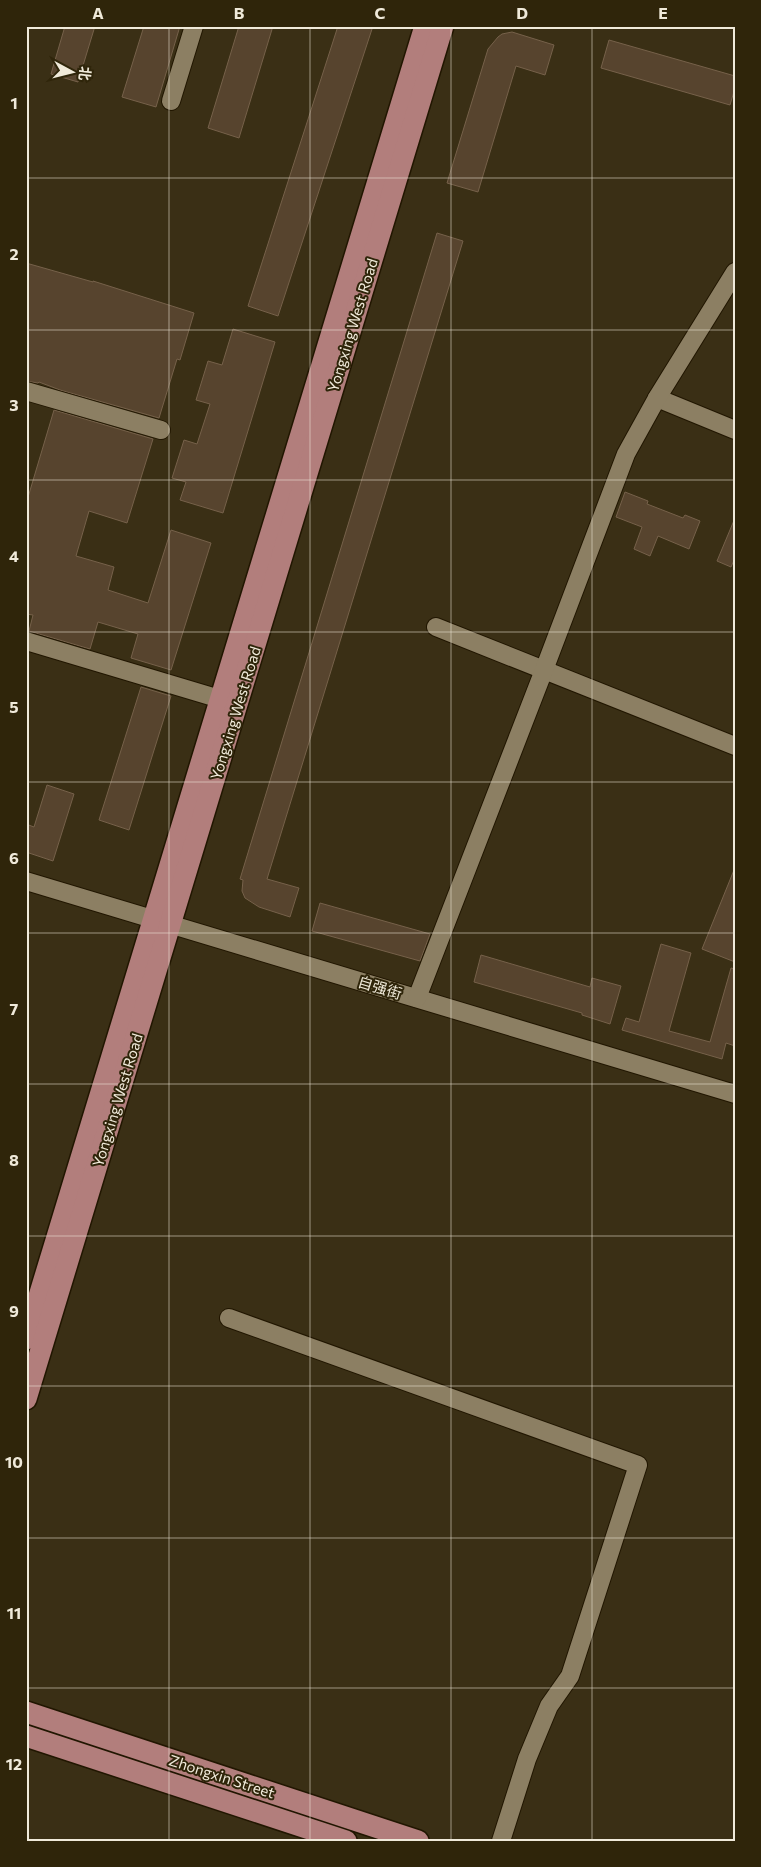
<svg xmlns="http://www.w3.org/2000/svg" width="761" height="1867" font-family="Commissioner,'Noto Sans SC',sans-serif">
	<style>
		.building { fill: #57442e; stroke: #76614a }
		.lines { fill: none; stroke-linecap: round; stroke-linejoin: round }
		.minor-casing { stroke: #211600; stroke-width: 20 }
		.major-casing { stroke: #211600; stroke-width: 24 }
		.minor { stroke: #8c7f63; stroke-width: 18 }
		.major { stroke: #b27e7c; stroke-width: 21 }
		.grid { fill: none; stroke: #f0eada; stroke-width: 1; stroke-opacity: 0.55 }
		.labels { text-anchor: middle; dominant-baseline: central; stroke-width: 4; stroke-linejoin: round; paint-order: stroke }
		.street-label { font-size: 15px; fill: #f0eada; stroke: #2f250a }
		.neatline { fill: none; stroke: #f0eada; stroke-width: 2 }
		.grid-label { font-size: 16px; text-anchor: middle; font-weight: bold; fill: #f0eada }
	</style>
	<rect width="100%" height="100%" fill="#3a2f15"/>
	<g class="building">
		<polygon points="65,26 95,26 78,82 51,74"/>
		<polygon points="144,26 180,26 156,107 122,97"/>
		<polygon points="239,26 273,26 239,138 208,128"/>
		<polygon points="338,26 373,26 278,316 248,306"/>
		<polygon points="512,32 554,45 545,75 516,66 478,192 447,183 488,49 498,37 502,34"/>
		<polygon points="609,40 735,76 735,88 730,105 601,68"/>
		<polygon points="437,233 463,241 267,879 299,888 290,917 259,907 245,898 242,891 243,880 240,879"/>
		<polygon points="26,263 93,282 93,281 194,313 180,360 177,359 159,418 60,390 39,382 38,383 26,381"/>
		<polygon points="233,329 275,342 223,513 180,500 186,482 172,478 184,440 197,444 210,404 196,400 208,361 222,365"/>
		<polygon points="54,410 153,439 127,523 89,511 76,556 114,567 108,590 148,603 171,530 211,543 171,670 131,658 138,634 98,622 90,649 29,631 33,615 26,614 26,504"/>
		<polygon points="625,492 648,501 647,504 683,518 685,515 700,521 689,549 658,536 650,556 634,549 642,527 616,517"/>
		<polygon points="735,518 735,558 731,567 717,561"/>
		<polygon points="141,687 171,696 129,830 99,820"/>
		<polygon points="47,785 74,794 53,861 26,852 26,824 34,827"/>
		<polygon points="734,870 735,870 735,962 702,949"/>
		<polygon points="320,903 430,934 420,961 312,931"/>
		<polygon points="661,944 691,953 669,1031 710,1042 731,968 735,969 735,1046 726,1043 722,1059 622,1030 626,1018 639,1022"/>
		<polygon points="481,955 590,987 592,978 621,986 610,1024 582,1015 582,1013 474,982"/>
	</g>
	<g class="lines">
		<g class="minor-casing">
			<g id="minor">
				<polyline points="171,101 194,26"/>
				<polyline points="26,391 161,430"/>
				<polyline points="657,398 735,430"/>
				<polyline points="436,627 735,746"/>
				<polyline points="26,641 220,699"/>
				<polyline points="26,881 735,1094"/>
				<polyline points="417,998 544,670 626,454 657,398 735,272"/>
				<polyline points="229,1318 638,1465 570,1676 549,1706 527,1759 501,1841"/>
			</g>
		</g>
		<g class="major-casing">
			<g id="major">
				<polyline points="26,1339 425,26"/>
				<polyline points="26,1399 443,26"/>
				<polyline points="26,1712 418,1841"/>
				<polyline points="26,1736 346,1841"/>
			</g>
		</g>
		<use href="#minor" class="minor"/>
		<use href="#major" class="major"/>
	</g>
	<path class="grid" d="M169,26v1815M310,26v1815M451,26v1815M592,26v1815M26,178h709M26,330h709M26,480h709M26,632h709M26,782h709M26,933h709M26,1084h709M26,1236h709M26,1386h709M26,1538h709M26,1688h709"/>
	<g class="labels">
		<g class="street-label">
			<text transform="translate(352 325) rotate(-73)">Yongxing West Road</text>
			<text transform="translate(235 713) rotate(-73)">Yongxing West Road</text>
			<text transform="translate(380 987) rotate(17)">自强街</text>
			<text transform="translate(117 1100) rotate(-73)">Yongxing West Road</text>
			<text transform="translate(222 1776) rotate(18)">Zhongxin Street</text>
		</g>
	</g>
	<rect width="761" height="1867" fill="none" stroke="#2f250a" stroke-width="55"/>
	<g transform="translate(72 72) rotate(97)" stroke="#2f250a" stroke-width="4" paint-order="stroke">
	<path d="M0-4L9 19L0 12L-9 19Z" fill="#f0eada"/>
	<text y="-8" font-size="14" font-weight="bold" text-anchor="middle" fill="#f0eada">北</text>
	</g>
	<rect x="28" y="28" width="706" height="1812" class="neatline"/>
	<g class="grid-label">
		<text x="98" y="19">A</text>
		<text x="239" y="19">B</text>
		<text x="380" y="19">C</text>
		<text x="522" y="19">D</text>
		<text x="663" y="19">E</text>
		<text x="14" y="109">1</text>
		<text x="14" y="260">2</text>
		<text x="14" y="411">3</text>
		<text x="14" y="562">4</text>
		<text x="14" y="713">5</text>
		<text x="14" y="864">6</text>
		<text x="14" y="1015">7</text>
		<text x="14" y="1166">8</text>
		<text x="14" y="1317">9</text>
		<text x="14" y="1468">10</text>
		<text x="14" y="1619">11</text>
		<text x="14" y="1770">12</text>
	</g>
</svg>
